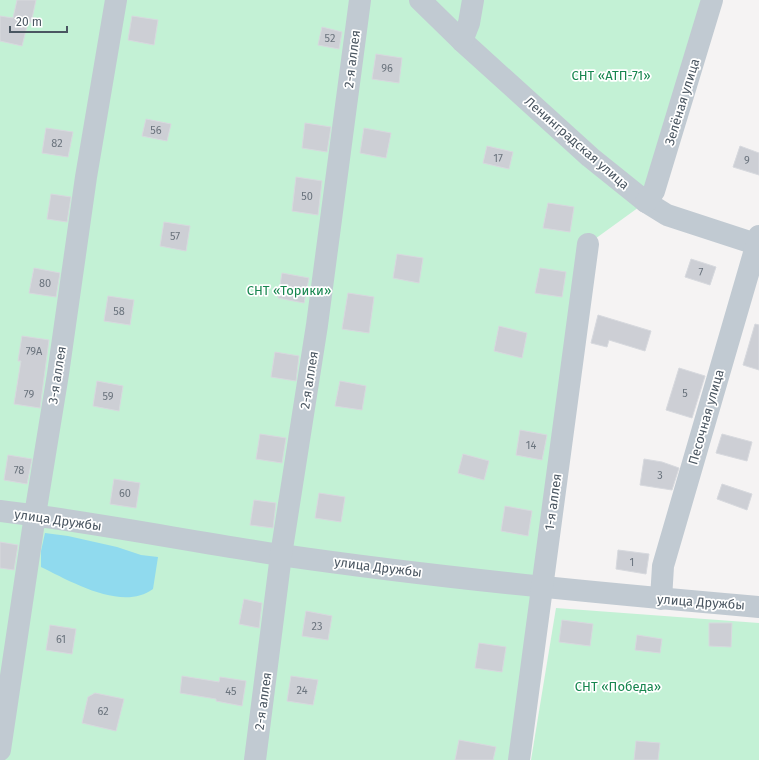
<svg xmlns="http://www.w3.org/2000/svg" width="759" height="760" font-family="'Fira Sans',sans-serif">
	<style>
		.green { fill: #c3f1d5 }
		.water { fill: #90daee }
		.building { fill: #cdcfd5; stroke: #d7d9de }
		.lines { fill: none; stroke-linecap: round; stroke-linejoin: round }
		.minor { stroke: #c1cad2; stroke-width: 22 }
		.labels { text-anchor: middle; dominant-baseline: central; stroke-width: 3.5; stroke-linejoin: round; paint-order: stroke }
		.number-label { font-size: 11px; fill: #6b747e }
		.street-label { font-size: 13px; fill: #4a5661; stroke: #fff }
		.park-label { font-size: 13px; fill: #17864f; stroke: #fff }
	</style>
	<rect width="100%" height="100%" fill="#f5f3f3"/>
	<g class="green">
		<polygon points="0,0 712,0 646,202 588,244 519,760 0,760"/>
		<polygon points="556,608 759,623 759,760 531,760"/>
	</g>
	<path class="water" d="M45,533l23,3 49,11 24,8 17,2 -5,32c-31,23 -83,-8 -112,-22v-16z"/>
	<g class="building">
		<polygon points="17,0 36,0 31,23 28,22 22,46 0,41 0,16 13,18"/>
		<polygon points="132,16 158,20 154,45 128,40"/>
		<polygon points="322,27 342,32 339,49 318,45"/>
		<polygon points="376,54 402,58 399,83 372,79"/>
		<polygon points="146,119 171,124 167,141 142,136"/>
		<polygon points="305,123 331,127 327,152 302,148"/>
		<polygon points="46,128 73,132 68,157 42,153"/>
		<polygon points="364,128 391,133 386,158 360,153"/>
		<polygon points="487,146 513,152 509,169 483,163"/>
		<polygon points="740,146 759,153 759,175 733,167"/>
		<polygon points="296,177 322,181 318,215 292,211"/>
		<polygon points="51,194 71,197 67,222 47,219"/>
		<polygon points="548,203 574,207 570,232 543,228"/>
		<polygon points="164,222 190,226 186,251 160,246"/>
		<polygon points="397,254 423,258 419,283 393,278"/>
		<polygon points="691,259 716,267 710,285 685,277"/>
		<polygon points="34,268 60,273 56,297 29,293"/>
		<polygon points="540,268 566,272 562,297 535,293"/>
		<polygon points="282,273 309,278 304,303 278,298"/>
		<polygon points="348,293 374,297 369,333 342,329"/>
		<polygon points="108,296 134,300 130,325 104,321"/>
		<polygon points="598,315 651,331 645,351 609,340 607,347 591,343"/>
		<polygon points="755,324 759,325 759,370 743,365"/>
		<polygon points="499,326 527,333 522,358 494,351"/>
		<polygon points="22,336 49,340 40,408 14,404 21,361 18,361"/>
		<polygon points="275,352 299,356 296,381 271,377"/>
		<polygon points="679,368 705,376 692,418 666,410"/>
		<polygon points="97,381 123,386 119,411 93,406"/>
		<polygon points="340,381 366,386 362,410 335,406"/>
		<polygon points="520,430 547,435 542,460 516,455"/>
		<polygon points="260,434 286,438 282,463 256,459"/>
		<polygon points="722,434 752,442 747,461 716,453"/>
		<polygon points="463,454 489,461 484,480 458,473"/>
		<polygon points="8,455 32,459 27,484 4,480"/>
		<polygon points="644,459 662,462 679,468 672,490 640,485"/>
		<polygon points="114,479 140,483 136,508 110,504"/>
		<polygon points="722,484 752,494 747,510 717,499"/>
		<polygon points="319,493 345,497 341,522 315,518"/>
		<polygon points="254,500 276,503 273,528 250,525"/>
		<polygon points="505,506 532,511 528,536 501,531"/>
		<polygon points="0,542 18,545 14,570 0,568"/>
		<polygon points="618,550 649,554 646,574 616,569"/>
		<polygon points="244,599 262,603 259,628 239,624"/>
		<polygon points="306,611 332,616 328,640 302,636"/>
		<polygon points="562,620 593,624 590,646 559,642"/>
		<polygon points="709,623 732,623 731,647 709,646"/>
		<polygon points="50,625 76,629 72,654 46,650"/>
		<polygon points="637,635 662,639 660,653 635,650"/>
		<polygon points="479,643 506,647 502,672 475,668"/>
		<polygon points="182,676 219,682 220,677 246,681 242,706 216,701 216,699 180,693"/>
		<polygon points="291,676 318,680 313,705 287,701"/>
		<polygon points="95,693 124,699 116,731 82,723 88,697"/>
		<polygon points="459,740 496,747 493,760 455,760"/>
		<polygon points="636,741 660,743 658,760 634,760"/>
	</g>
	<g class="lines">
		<g class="minor">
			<polyline points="420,0 462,41 590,157 646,202 667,215 759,245"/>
			<polyline points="462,41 469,23 473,0"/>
			<polyline points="646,202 654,191 712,0"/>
			<path d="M0,511c94,11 187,30 281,44 159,23 318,38 478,52"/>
			<polyline points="661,599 663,566 759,236"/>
			<polyline points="0,750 35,515 58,374 86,177 116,0"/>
			<polyline points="255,760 281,555 317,325 360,0"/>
			<polyline points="519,760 588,244"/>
		</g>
	</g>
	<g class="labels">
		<g class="number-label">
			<text x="330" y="38">52</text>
			<text x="387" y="68">96</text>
			<text x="156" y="130">56</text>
			<text x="57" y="143">82</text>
			<text x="498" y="158">17</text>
			<text x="747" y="160">9</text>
			<text x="307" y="196">50</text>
			<text x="175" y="236">57</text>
			<text x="701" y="272">7</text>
			<text x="45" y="283">80</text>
			<text x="119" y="311">58</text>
			<text x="34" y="351">79А</text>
			<text x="685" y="393">5</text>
			<text x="29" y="394">79</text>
			<text x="108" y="396">59</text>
			<text x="531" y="445">14</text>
			<text x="19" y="470">78</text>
			<text x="660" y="475">3</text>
			<text x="125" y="493">60</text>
			<text x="632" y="562">1</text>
			<text x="317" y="626">23</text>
			<text x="61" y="639">61</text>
			<text x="302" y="690">24</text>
			<text x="231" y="691">45</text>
			<text x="103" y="711">62</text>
		</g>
		<g class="street-label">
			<text transform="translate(352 59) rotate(-83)">2-я аллея</text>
			<text transform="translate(682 102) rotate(-73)">Зелёная улица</text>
			<text transform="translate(577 143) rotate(41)">Ленинградская улица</text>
			<text transform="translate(57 375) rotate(-81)">3-я аллея</text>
			<text transform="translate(309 380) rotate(-81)">2-я аллея</text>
			<text transform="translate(706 417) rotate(-74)">Песочная улица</text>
			<text transform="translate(553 502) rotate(-82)">1-я аллея</text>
			<text transform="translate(58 520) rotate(8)">улица Дружбы</text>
			<text transform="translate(378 567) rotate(7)">улица Дружбы</text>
			<text transform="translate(701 602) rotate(4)">улица Дружбы</text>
			<text transform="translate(263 701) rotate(-82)">2-я аллея</text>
		</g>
		<g class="park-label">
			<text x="611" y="75">СНТ «АТП-71»</text>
			<text x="289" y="290">СНТ «Торики»</text>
			<text x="618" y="686">СНТ «Победа»</text>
		</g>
	</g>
	<path d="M10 26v6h57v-6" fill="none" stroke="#4a5661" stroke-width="2"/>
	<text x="16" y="26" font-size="12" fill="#4a5661" stroke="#ffffff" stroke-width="3" paint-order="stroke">20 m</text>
</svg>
